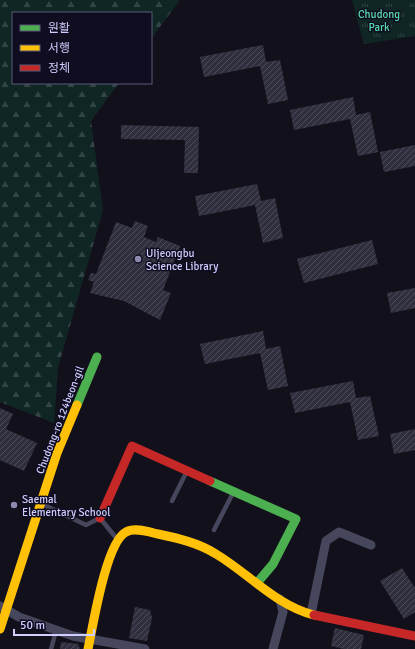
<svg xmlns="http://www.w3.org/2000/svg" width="415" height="649" font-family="Signika,'Noto Sans KR',sans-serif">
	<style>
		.grass { fill: url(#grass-tufts) }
		.forest { fill: url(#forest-firs) }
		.building { fill: url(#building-hatch) }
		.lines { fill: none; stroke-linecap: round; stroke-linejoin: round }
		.lane { stroke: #46475c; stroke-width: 4.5 }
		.street { stroke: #46475c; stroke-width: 9 }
		.fast { stroke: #4caf50; stroke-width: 9 }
		.slow { stroke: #ffc107; stroke-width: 9 }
		.jam { stroke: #c62828; stroke-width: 9 }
		.poi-dot { fill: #8c8baf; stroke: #0f0d1f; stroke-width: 1.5 }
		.labels { text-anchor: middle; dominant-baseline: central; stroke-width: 3; stroke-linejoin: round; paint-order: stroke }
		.park-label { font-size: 11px; fill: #5cdbaf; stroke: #0f0d1f }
		.poi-label { font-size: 11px; fill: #cecdfe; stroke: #0f0d1f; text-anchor: start }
		.street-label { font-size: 11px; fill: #cecdfe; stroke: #0f0d1f }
	</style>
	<defs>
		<pattern id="grass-tufts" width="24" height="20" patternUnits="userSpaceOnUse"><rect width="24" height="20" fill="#102625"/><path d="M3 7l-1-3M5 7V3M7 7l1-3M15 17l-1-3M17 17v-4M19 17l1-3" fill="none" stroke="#324446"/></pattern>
		<pattern id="forest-firs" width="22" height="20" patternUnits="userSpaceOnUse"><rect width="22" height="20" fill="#102625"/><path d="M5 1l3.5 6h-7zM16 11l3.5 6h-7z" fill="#324446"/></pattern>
		<pattern id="building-hatch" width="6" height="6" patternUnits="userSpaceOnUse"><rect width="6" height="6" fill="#302f3e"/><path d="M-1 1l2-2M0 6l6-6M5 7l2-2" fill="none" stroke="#4d4c5b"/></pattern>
	</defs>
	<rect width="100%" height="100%" fill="#12111b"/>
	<polygon class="grass" points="352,0 415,0 415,36 364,44"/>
	<polygon class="forest" points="0,0 180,0 151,39 151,13 13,13 13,83 119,83 91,121 103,210 58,368 54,423 0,402"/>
	<g class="building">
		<polygon points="263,45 266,62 280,60 288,100 268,104 260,66 204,77 200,57"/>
		<polygon points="353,97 356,115 370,112 378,152 358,156 350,119 294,130 290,110"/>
		<polygon points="121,125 199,127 198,173 184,173 185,140 121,139"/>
		<polygon points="415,145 415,166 384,172 380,152"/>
		<polygon points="257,184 261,201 275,198 283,238 263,243 255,205 199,216 195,196"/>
		<polygon points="135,221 148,226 144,237 156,242 158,237 180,246 163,290 171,293 160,320 124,301 90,293 94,282 88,280 91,273 96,274 116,222 132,228"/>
		<polygon points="372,240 378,264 304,283 297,259"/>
		<polygon points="415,288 415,308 391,313 387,293"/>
		<polygon points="263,331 266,349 280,346 288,386 268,390 260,353 205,364 200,344"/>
		<polygon points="353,381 356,398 370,396 379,436 358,440 350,402 295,413 290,393"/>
		<polygon points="0,408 13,414 6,429 37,443 24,471 0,460"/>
		<polygon points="415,429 415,450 394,454 390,434"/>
		<polygon points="402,568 415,588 415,612 404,619 380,581"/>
		<polygon points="135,607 150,610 152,618 147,641 129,638"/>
		<polygon points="335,628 364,635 361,649 344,649 331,646"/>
		<polygon points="61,642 78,644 80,649 60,649"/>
	</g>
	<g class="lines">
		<g class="lane">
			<polyline points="172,501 187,471"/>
			<polyline points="42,504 86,525 100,518 117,539"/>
			<polyline points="214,530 233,493"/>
			<polyline points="51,649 56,631"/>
		</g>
		<g class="street">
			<polyline points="0,606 19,617 73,636 145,649"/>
			<polyline points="311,614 326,541 339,532 371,545"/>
			<polyline points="273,649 283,612 280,599"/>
		</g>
		<g class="fast">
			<polyline points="77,405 97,357"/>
			<polyline points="210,481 296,519 273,564 257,583"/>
		</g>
		<g class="slow">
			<polyline points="0,629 57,453 77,405"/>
			<path d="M88,649c5,-23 18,-107 38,-117 9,-5 23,0 32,2 19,4 41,9 58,20 32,19 61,52 98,61"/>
		</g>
		<g class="jam">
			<polyline points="100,518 132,446 210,481"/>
			<polyline points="314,615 415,636"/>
		</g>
	</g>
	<g class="poi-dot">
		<circle cx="138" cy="259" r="4"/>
		<circle cx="14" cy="505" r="4"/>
	</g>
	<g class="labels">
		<g class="park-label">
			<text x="379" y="14">Chudong<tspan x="379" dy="13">Park</tspan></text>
		</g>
		<g class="poi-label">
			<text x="146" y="253">UIjeongbu<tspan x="146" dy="13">Science Library</tspan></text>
			<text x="22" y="499">Saemal<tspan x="22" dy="13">Elementary School</tspan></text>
		</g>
		<g class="street-label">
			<text transform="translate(60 420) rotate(-69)">Chudong-ro 124beon-gil</text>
		</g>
	</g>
	<rect x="12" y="12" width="140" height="72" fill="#0f0d1f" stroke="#5b5a78"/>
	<rect x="20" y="25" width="20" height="6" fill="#4caf50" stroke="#5b5a78"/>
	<text x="48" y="32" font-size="12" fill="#cecdfe">원활</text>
	<rect x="20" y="45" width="20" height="6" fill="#ffc107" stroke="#5b5a78"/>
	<text x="48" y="52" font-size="12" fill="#cecdfe">서행</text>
	<rect x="20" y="65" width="20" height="6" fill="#c62828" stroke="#5b5a78"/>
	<text x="48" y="72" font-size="12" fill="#cecdfe">정체</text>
	<path d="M14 629v6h80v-6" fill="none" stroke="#cecdfe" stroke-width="2"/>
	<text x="20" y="629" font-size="12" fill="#cecdfe" stroke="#0f0d1f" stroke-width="3" paint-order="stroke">50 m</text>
</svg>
